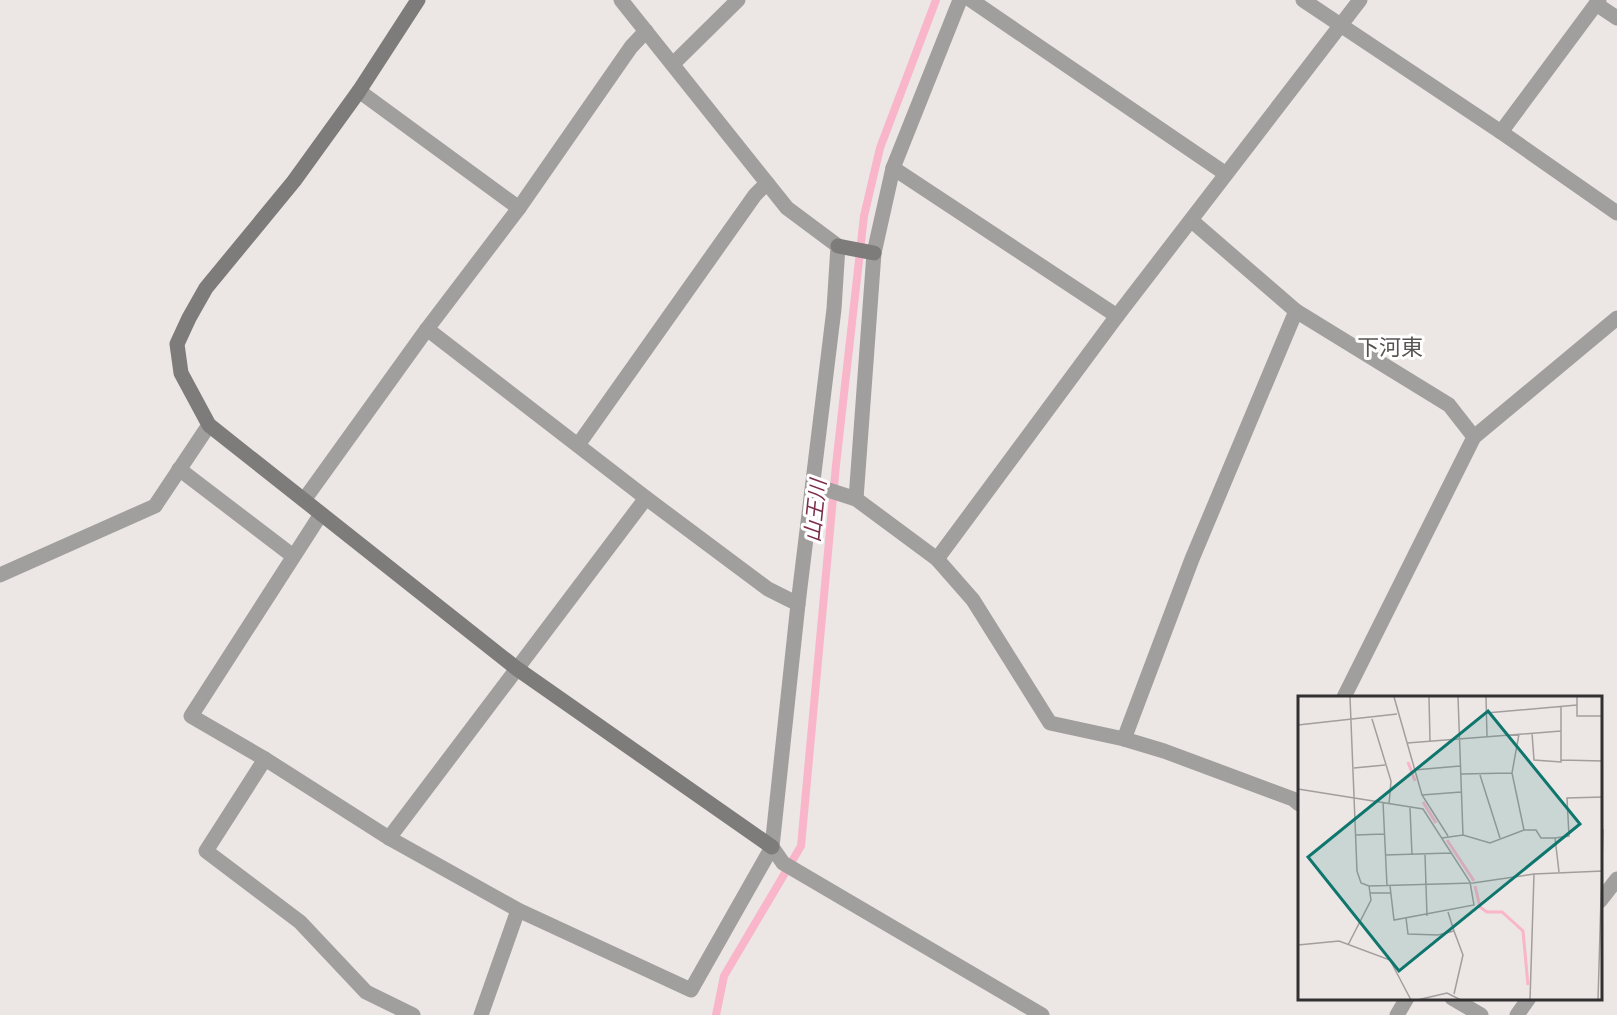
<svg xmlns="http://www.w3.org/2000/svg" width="1617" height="1015" font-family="'Sofia Sans Condensed','Noto Sans JP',sans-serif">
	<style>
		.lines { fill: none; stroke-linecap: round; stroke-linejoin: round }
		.stream { stroke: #f9b5c9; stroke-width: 8 }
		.street { stroke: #a19f9e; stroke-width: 15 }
		.secondary { stroke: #7e7b7b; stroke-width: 15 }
		.labels { text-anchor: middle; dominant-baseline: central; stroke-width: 6; stroke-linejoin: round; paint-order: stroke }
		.water-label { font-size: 21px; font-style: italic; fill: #7c2d4b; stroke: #fff }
		.quarter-label { font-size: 22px; fill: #575352; stroke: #fff }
		.inset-river { fill: none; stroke: #f9b5c9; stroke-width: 3 }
		.inset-road { fill: none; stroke: #a29e9d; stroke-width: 1.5 }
		.view { fill: #0f766e; fill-opacity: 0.15; stroke: #0f766e; stroke-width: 3 }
		.inset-edge { fill: none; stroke: #323030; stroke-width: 3 }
	</style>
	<rect width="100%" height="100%" fill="#ece7e5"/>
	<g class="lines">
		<polyline class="stream" points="716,1015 724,976 801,846 836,465 864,216 880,148 936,0"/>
		<g class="street">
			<polyline points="971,0 1226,174"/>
			<polyline points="1303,0 1501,132 1617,213"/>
			<polyline points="1596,4 1617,18"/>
			<polyline points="673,64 738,0"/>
			<polyline points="359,91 519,208"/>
			<polyline points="1501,132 1599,0"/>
			<polyline points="893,168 1117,316"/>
			<polyline points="1192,221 1296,311 1449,405 1474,437"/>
			<polyline points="427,329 646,498 768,589 798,604"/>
			<polyline points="578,445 755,195 767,183"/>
			<polyline points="179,469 293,556"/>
			<polyline points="813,485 856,499 937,559 973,600 1050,723 1124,739 1164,751 1293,799 1299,804"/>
			<polyline points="856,499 874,253 893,168 960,0"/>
			<polyline points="304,500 427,329 519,208 631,47 646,31"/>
			<polyline points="321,514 191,716 265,759 389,838 518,910 691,990 772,847 798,604 834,309 838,246 787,208 621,0"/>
			<polyline points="937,559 1117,316 1360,0"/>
			<polyline points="0,575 155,506 209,425"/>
			<polyline points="1344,697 1474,437 1617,318"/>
			<polyline points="1124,739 1192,559 1296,311"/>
			<polyline points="265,759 206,851 300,922 366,992 413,1015"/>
			<polyline points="389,838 646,498"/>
			<polyline points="772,847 783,863 1042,1015"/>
			<polyline points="1600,901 1617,879"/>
			<polyline points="1452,998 1481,1015"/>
			<polyline points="481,1015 518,910"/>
			<polyline points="1397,1015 1407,998"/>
			<polyline points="1517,1015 1529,998"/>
		</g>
		<g class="secondary">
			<polyline points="418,0 359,91 294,181 206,288 189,318 177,344 181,373 209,425 516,668 772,847"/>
			<polyline points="838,246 874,253"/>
		</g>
	</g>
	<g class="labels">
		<g class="water-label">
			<text transform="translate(816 511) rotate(-84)">山王川</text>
		</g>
		<g class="quarter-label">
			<text x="1390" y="348">下河東</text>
		</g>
	</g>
	<g transform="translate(1298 696)">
		<rect width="304" height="304" fill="#ece7e5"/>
		<path class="inset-river" d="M110,66l7,19M125,106l13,21M149,144l27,41M177,190l5,21 7,5h15l21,19 5,54"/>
		<path class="inset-road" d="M52,1l7,174 4,12 8,3 104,-3 61,-9 69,-3M96,1l28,98 26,41M131,1l1,44M160,1l5,138M188,1l1,39M279,1v19h26M188,17l91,-8M74,23l19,62 -2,23M0,29l99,-11M234,37l2,27 27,2v-55M221,38l-7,39 12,57M109,47l154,-12M263,64l42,1M56,72l31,-3M116,74l46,-4M163,78l51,-1M182,79l20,63M0,93l125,20 47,73 4,23 -80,15 -4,-34M124,99l39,-3M85,106l4,84M112,112l2,47M58,139l28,-1M144,142l21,-3 27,8 34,-13h12l5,8h14l4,34M257,142l14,-2 -2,-38 36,-1M87,159l66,-2M127,159l2,61M72,197h21M108,222l2,16 30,1 16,-4 -6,-19M156,235l9,24 -9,39M0,249l41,-4 51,19 21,40M50,249l23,-45 -2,-14M119,304l30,-7 14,7M232,304l4,-126M300,304l5,-171"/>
		<path class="view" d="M190,15l92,113 -181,147 -91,-114z"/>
		<rect width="304" height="304" class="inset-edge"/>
	</g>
</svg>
